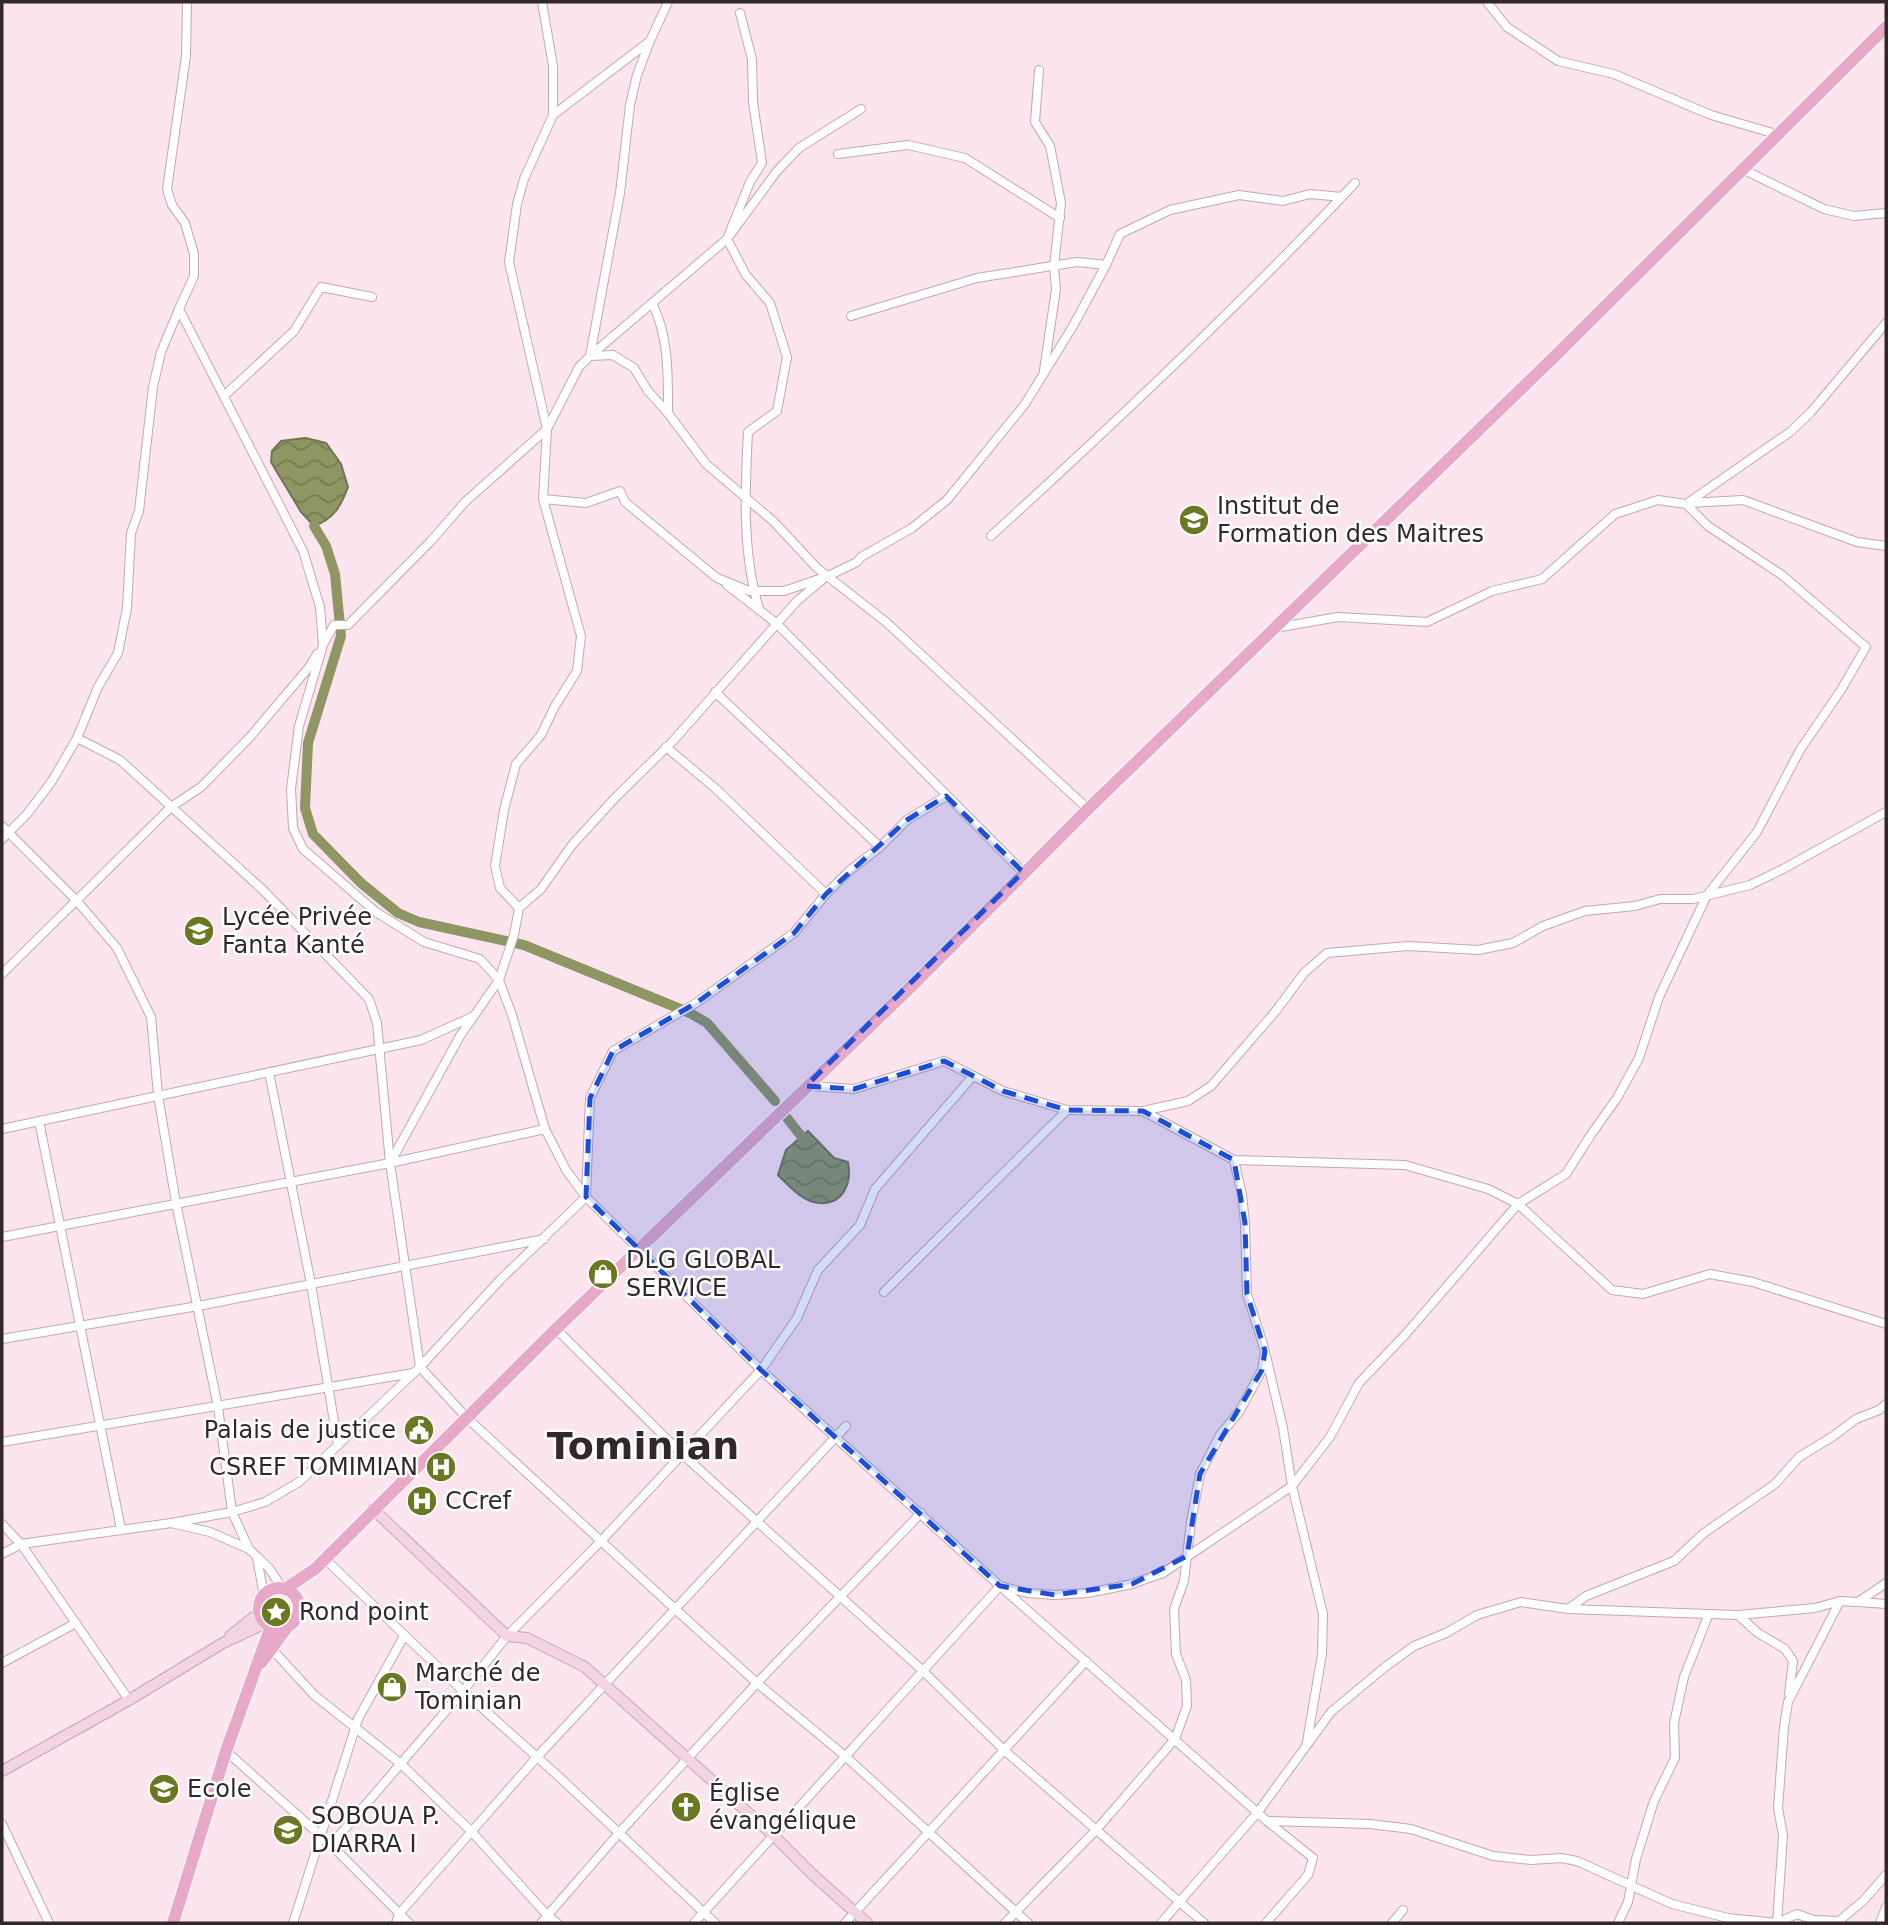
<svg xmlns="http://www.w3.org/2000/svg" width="1888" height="1925" font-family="'DejaVu Sans',sans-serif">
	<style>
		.water { fill: url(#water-waves); stroke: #727552; stroke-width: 2 }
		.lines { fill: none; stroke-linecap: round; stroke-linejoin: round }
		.canal { stroke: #8e9763; stroke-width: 10 }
		.street-casing { stroke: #c3a7b3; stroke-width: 10 }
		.secondary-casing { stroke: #c3a7b3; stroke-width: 12 }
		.primary-casing { stroke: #fff; stroke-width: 14 }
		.street { stroke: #fff; stroke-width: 8 }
		.secondary { stroke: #f3d4e4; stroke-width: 10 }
		.primary { stroke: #e8a9c8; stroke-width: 12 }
		.marked { fill: #1d4ed8; fill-opacity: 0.2; stroke: #1d4ed8; stroke-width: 5; stroke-dasharray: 14 9; stroke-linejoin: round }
		.labels { text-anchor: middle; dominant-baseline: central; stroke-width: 5; stroke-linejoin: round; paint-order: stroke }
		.poi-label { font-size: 24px; fill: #32272c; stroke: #fff; text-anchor: start }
		.town-label { font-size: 38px; font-weight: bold; fill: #32272c; stroke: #fff }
	</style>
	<defs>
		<pattern id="water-waves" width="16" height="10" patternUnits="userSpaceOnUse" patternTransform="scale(1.75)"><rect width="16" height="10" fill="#8e9763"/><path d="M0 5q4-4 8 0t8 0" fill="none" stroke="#757b52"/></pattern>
	</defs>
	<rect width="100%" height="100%" fill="#fde5ef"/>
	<g class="water">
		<path d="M305,438l21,5 15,21 7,23c-7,19 -14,32 -34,39l-13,-14 -30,-50 1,-11 9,-10z"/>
		<path d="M808,1131l26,27 14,4c4,20 -4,43 -29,41 -16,-1 -30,-17 -41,-28l8,-25z"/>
	</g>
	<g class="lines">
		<g class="canal">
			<polyline points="314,526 326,546 335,574 341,636 308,743 305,808 313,834 361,883 398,913 419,922 524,945 690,1013 707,1023 775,1101"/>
			<polyline points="787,1118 805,1141"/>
		</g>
		<g class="street-casing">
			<g id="street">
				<polyline points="187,2 186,56 167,189 172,205 185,223 194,254 194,276 179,309 303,551 320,607 323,645 299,726 291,789 293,828 303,849 376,912 424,942 480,959 499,980 512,1015 545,1129 566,1170 586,1197 761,1370 1000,1586 1267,1821 1313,1858 1308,1875 1266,1923"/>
				<polyline points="1487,2 1507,27 1558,61 1614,74 1711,115 1779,135"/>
				<path d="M740,13l12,46 1,43 9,61 -12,19 -23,57 19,36 24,28 17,54 -10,54 -29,21c-3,58 -6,120 11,177"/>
				<polyline points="1039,70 1035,122 1050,146 1061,203 1054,266 1056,289 1044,370"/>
				<polyline points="553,115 650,41 668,2"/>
				<polyline points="838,154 908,145 965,158 1060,218"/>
				<polyline points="1742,169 1824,209 1854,216 1886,213"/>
				<path d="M652,303c17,33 16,73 16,110"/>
				<polyline points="851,316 977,278 1077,262 1106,265"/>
				<polyline points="590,356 613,355 634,368 648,391 668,413 706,464 773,521 817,568 886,622 1088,809"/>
				<polyline points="590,356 727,239 777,171 799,148 861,109"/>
				<polyline points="224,396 294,331 321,287 372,297"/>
				<polyline points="543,499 586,503 620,491 625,502 717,578 749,591 784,591 828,576 857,562 861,557 912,528 947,500 1025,404 1073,326 1106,265 1120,234 1170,210 1239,195 1283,201 1310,194 1342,197"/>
				<polyline points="1689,503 1743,500 1857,542 1886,546"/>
				<polyline points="1686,504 1790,432 1811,412 1886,323"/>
				<path d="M991,536c125,-114 248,-230 364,-353"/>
				<polyline points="727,585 776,623 1023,872"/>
				<polyline points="324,643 334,625 348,625 430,542 465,502 547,429 579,367 590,356 620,193 630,105 637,75 650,41"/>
				<polyline points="715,692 880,847"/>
				<polyline points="77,738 120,760 263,890 369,999 377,1023 390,1163 420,1367 467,1418 675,1609 757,1683 844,1755 1028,1923"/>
				<polyline points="666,747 715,788 826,894"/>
				<polyline points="2,826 77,901 117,948 151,1017 158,1095 176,1203 218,1407 232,1512 249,1549 269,1568 282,1588"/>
				<polyline points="2,839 27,814 52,781 77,738 98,687 118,653 127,608 131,533 139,511 153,387 161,352 179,309"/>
				<polyline points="519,908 541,889 572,845 615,798 673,741 797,601 822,580"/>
				<polyline points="2,974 171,807 201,787 250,737 310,666 317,654"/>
				<polyline points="269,1072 311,1284 338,1445"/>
				<polyline points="809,1086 854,1089 944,1061 1003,1091 1067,1110 1143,1111 1234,1160 1405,1165 1488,1189 1518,1204 1612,1290 1643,1294 1710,1274 1753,1282 1886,1324"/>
				<polyline points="1143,1111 1188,1101 1211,1086 1275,1012 1304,973 1327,953 1408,946 1478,950 1513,943 1543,926 1585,911 1635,906 1660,899 1693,899 1750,885 1783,869 1886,812"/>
				<polyline points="39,1121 121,1529"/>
				<polyline points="2,1129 421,1040 474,1016"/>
				<polyline points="390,1163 460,1036 499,980 514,935 519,908 500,888 495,866 504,810 516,764 541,735 555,706 577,671 581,636 543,499 547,429 509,262 517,204 524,179 553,115 553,66 542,2"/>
				<polyline points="2,1237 390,1163 545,1129"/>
				<polyline points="884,1292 1067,1110"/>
				<polyline points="556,1329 682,1454 922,1670 1005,1751 1204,1923"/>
				<polyline points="2,1339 198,1306 544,1239"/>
				<polyline points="1266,1356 1283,1428 1292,1486 1323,1614 1322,1654 1307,1742"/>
				<polyline points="2,1442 413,1373"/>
				<polyline points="171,1523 232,1512 265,1502 299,1482 420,1367 501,1279 586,1197 590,1098 613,1051 696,1003 794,933 826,894 849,871 880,847 907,820 946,796"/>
				<polyline points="2,1524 21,1544 129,1700"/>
				<polyline points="2,1554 21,1544 171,1523 210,1532 249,1549"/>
				<polyline points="257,1558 264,1596"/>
				<polyline points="325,1559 463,1691 556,1774 715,1923"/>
				<polyline points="1858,1602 1886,1604"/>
				<polyline points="1568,1609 1586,1596 1674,1561 1704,1533 1775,1484 1799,1457 1832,1437 1856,1419 1879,1410 1886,1404"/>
				<polyline points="1738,1615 1758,1633 1785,1649 1793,1661 1789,1694"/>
				<polyline points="271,1648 314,1695 401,1764 471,1831 548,1916 557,1923"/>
				<polyline points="2,1663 76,1623"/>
				<polyline points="226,1751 331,1845 409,1923"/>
				<polyline points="1267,1821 1370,1824 1411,1829 1493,1856 1531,1860 1561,1858 1577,1861 1672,1904 1728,1918 1777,1923 1797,1914 1814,1920 1839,1921 1863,1901 1886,1875"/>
				<polyline points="2,1824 49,1923"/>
				<polyline points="331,1845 463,1691 507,1636 602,1540 761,1370 797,1318 818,1270 860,1225 875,1189 973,1076"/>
				<polyline points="293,1923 358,1719 404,1636"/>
				<polyline points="396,1923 399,1914 537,1757 846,1426"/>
				<polyline points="541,1923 619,1833 757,1683 921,1513"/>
				<polyline points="694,1923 1000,1586 1027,1593 1055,1595 1088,1593 1132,1584 1163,1573 1292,1486 1330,1437 1359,1383 1404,1336 1518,1204 1566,1174 1590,1136 1617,1098 1639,1058 1659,997 1707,895 1757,832 1800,750 1841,690 1866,647 1782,575 1708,526 1686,504 1658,500 1615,514 1542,579 1492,591 1427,622 1338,617 1275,628"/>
				<polyline points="845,1923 1086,1661"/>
				<polyline points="1005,1923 1097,1829 1175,1739 1187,1706 1186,1680 1176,1654 1174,1609 1184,1581 1191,1522 1200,1474 1220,1435 1239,1412 1262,1370 1265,1351 1247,1294 1245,1223 1242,1194 1234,1160"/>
				<polyline points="1161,1923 1258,1812 1331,1712 1385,1667 1414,1646 1446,1633 1477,1615 1521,1602 1568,1609 1738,1615 1815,1608 1840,1601 1858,1602 1886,1583"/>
				<polyline points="1392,1923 1403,1910"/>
				<polyline points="1618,1923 1628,1902 1636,1859 1654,1801 1675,1758 1674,1723 1684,1677 1708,1616"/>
				<polyline points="1777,1923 1783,1835 1778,1808 1784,1727 1788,1702 1840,1601"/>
				<polyline points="1880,1923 1886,1907"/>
			</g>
		</g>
		<g class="secondary-casing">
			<g id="secondary">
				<polyline points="373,1509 507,1636 527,1638 585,1667 773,1835 812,1874 867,1923"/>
				<polyline points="230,1636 260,1612"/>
				<polyline points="2,1771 129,1700 223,1643 266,1623"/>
			</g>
		</g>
		<g class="primary-casing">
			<g id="primary">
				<circle cx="279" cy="1608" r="20"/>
				<polyline points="285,1589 315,1569 556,1329 913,985 1088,809 1555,356 1886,27"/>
				<polyline points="261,1663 288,1626"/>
				<polyline points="173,1923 226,1751 271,1626"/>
			</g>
		</g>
		<use href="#street" class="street"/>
		<use href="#secondary" class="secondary"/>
		<use href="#primary" class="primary"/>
	</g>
	<path class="marked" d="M946,796l77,76 -217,214 48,3 90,-28 59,30 64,19 76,1 91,49 11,63 2,71 18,57 -3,19 -62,104 -13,82 -55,28 -77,11 -55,-9 -239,-216 -175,-173 4,-99 23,-47 83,-48 98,-70 32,-39 81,-74z"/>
	<defs>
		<g id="school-disc" transform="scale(1.575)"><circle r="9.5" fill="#6b7722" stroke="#fff"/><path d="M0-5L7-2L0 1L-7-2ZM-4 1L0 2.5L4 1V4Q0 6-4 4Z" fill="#fff"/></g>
		<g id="shop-disc" transform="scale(1.575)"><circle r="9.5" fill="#6b7722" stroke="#fff"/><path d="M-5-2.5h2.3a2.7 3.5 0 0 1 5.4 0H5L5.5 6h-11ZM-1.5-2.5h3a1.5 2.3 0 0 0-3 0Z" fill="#fff"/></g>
		<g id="civic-disc" transform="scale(1.575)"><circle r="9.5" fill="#6b7722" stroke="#fff"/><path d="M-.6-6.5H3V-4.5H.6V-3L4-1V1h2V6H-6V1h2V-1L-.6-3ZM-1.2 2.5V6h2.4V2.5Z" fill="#fff"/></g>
		<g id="hospital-disc" transform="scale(1.575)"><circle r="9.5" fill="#6b7722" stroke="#fff"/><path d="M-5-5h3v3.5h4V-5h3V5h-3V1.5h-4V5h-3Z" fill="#fff"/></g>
		<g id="sight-disc" transform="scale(1.575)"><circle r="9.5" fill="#6b7722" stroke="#fff"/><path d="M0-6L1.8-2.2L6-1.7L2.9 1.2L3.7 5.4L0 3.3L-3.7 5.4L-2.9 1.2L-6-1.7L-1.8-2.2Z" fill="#fff"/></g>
		<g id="church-disc" transform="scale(1.575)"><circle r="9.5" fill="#6b7722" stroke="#fff"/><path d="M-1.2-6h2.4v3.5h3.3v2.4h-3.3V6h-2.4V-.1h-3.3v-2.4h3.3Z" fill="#fff"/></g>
	</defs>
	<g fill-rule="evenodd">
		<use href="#school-disc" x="1194" y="520"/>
		<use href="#school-disc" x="199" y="931"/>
		<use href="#shop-disc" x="603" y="1274"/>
		<use href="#civic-disc" x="419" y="1430"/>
		<use href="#hospital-disc" x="441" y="1467"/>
		<use href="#hospital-disc" x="422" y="1501"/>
		<use href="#sight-disc" x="276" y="1612"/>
		<use href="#shop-disc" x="392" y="1687"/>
		<use href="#school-disc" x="164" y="1789"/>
		<use href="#church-disc" x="686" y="1807"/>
		<use href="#school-disc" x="288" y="1830"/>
	</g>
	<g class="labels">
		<g class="poi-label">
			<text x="1217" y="506">Institut de<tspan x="1217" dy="28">Formation des Maitres</tspan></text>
			<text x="222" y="917">Lycée Privée<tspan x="222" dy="28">Fanta Kanté</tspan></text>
			<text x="626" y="1260">DLG GLOBAL<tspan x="626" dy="28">SERVICE</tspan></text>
			<text x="396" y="1430" text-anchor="end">Palais de justice</text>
			<text x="418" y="1467" text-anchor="end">CSREF TOMIMIAN</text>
			<text x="445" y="1501">CCref</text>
			<text x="299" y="1612">Rond point</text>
			<text x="415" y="1673">Marché de<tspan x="415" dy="28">Tominian</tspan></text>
			<text x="187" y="1789">Ecole</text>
			<text x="709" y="1793">Église<tspan x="709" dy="28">évangélique</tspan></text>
			<text x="311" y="1816">SOBOUA P.<tspan x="311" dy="28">DIARRA I</tspan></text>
		</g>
		<g class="town-label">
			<text x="643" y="1446">Tominian</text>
		</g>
	</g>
	<rect width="1888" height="1925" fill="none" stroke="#32272c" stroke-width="7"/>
</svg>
